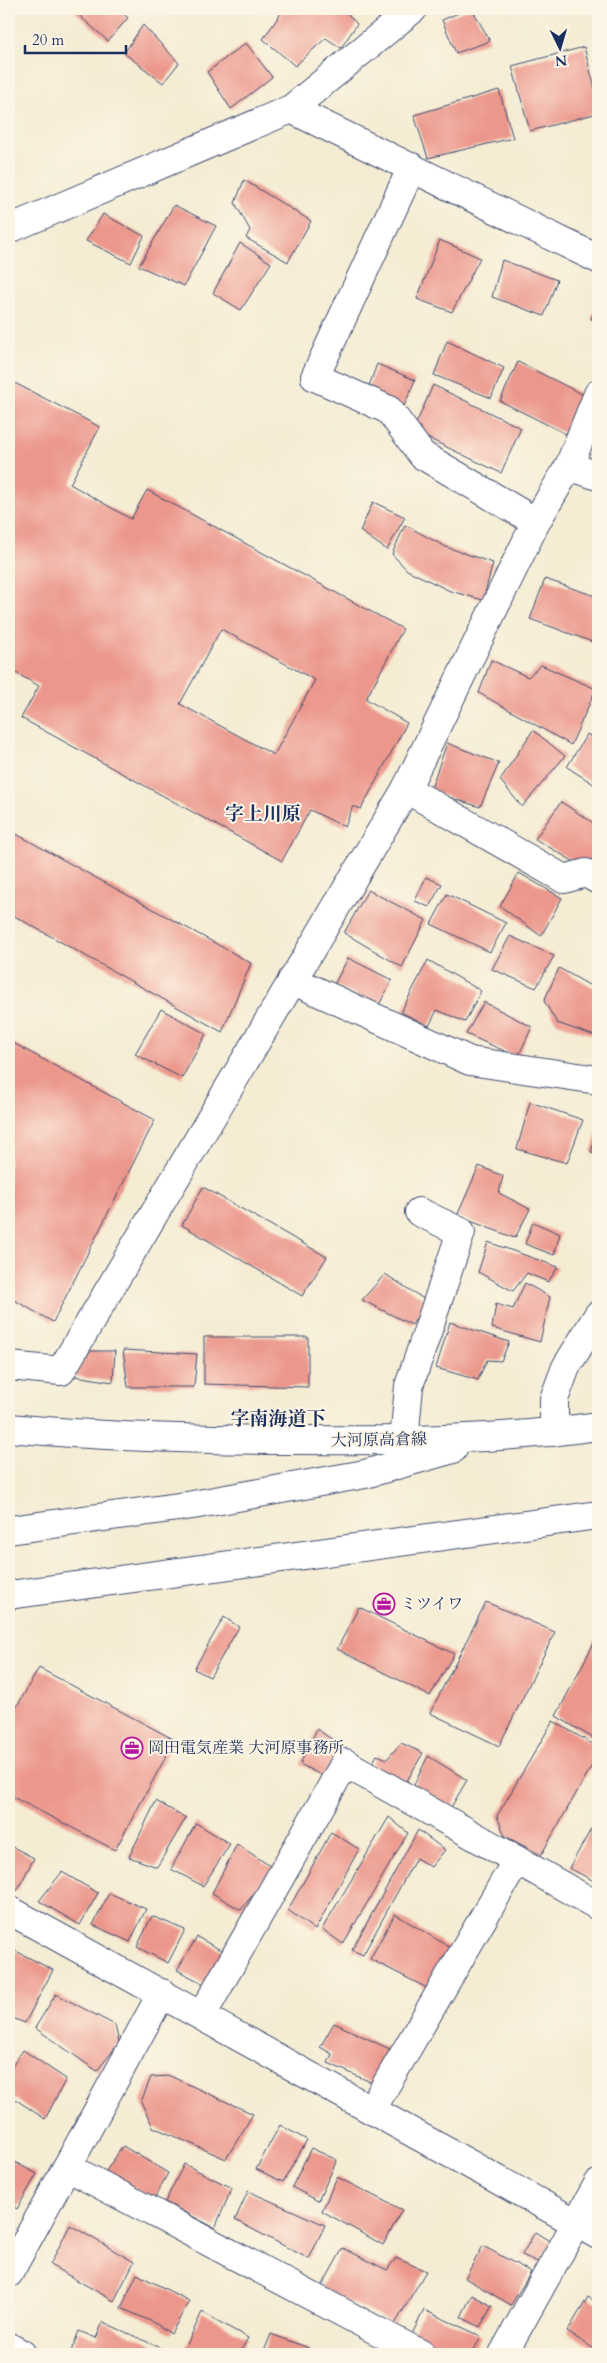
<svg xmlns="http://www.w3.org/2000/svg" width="607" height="2363" font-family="Cardo,'Noto Serif JP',serif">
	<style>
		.building { fill: #ec978c; fill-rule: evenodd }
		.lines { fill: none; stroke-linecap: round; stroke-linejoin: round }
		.minor-casing { stroke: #3c4b70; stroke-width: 30 }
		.secondary-casing { stroke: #3c4b70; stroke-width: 30 }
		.minor { stroke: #fff; stroke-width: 28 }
		.secondary { stroke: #fff; stroke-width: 28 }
		.labels { text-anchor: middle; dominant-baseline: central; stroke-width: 4; stroke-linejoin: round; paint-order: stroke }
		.street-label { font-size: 16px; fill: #1b2f5e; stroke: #fcf5e5 }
		.poi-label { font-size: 16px; fill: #1b2f5e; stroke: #fcf5e5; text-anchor: start }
		.quarter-label { font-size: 19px; font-weight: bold; fill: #1b2f5e; stroke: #fcf5e5 }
	</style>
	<rect width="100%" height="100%" fill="#fcf5e5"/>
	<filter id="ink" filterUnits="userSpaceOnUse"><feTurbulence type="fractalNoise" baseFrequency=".02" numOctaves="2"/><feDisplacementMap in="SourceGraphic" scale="10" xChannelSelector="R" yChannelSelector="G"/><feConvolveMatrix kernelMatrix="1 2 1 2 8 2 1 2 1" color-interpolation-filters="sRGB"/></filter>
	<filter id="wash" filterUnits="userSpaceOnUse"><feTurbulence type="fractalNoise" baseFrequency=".0096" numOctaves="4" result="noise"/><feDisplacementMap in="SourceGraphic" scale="20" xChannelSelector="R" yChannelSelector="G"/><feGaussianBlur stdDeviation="1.12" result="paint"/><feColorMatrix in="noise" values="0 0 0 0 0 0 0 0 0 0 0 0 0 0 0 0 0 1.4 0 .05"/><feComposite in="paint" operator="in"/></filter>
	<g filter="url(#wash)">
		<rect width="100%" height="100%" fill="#f4ecd3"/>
		<g id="blocks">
			<g class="building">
				<polygon points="72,9 119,9 128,18 108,41"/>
				<polygon points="284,9 343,9 357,24 341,48 326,38 295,66 263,39"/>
				<polygon points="468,9 472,9 490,41 456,53 442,20"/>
				<polygon points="143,25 179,63 163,83 124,53"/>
				<polygon points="246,43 272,77 231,109 207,72"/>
				<polygon points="584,47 598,100 598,113 530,131 512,66"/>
				<polygon points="499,90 513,138 428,158 414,115"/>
				<polygon points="244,180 311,221 288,262 246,238 250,230 235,203"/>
				<polygon points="174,205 216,226 184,286 139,266"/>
				<polygon points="103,214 144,236 131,263 86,241"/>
				<polygon points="440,240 480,258 452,312 417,299"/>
				<polygon points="240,243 271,263 241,310 213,293"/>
				<polygon points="502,260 557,280 544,316 492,297"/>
				<polygon points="598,302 598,322 591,319"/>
				<polygon points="447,341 504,368 491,398 434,375"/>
				<polygon points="518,362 586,396 566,434 500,401"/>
				<polygon points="377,364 415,380 403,409 366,394"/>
				<path d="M9,380l91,47 -30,57 61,35 16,-29 256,139 -37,70 41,24 -46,86 -8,-3 -8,21 -35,-17 -28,51 -261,-143 18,-32 -30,-17zM221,629l94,51 -41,75 -94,-51z"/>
				<polygon points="433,385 521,428 501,473 413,431"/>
				<polygon points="373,502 405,517 387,550 360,531"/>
				<polygon points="405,525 446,547 493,563 483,600 450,591 407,570 392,554"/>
				<polygon points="545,579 598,597 598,644 530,619"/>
				<polygon points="491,660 528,677 541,665 596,689 571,745 479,693"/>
				<polygon points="533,730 565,756 522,807 500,780"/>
				<polygon points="587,734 598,741 598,787 567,767"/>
				<polygon points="447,743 499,763 480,807 430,791"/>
				<polygon points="561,802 598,826 598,873 578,864 535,839"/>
				<polygon points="9,830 251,963 222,1032 9,913"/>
				<polygon points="519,873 562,898 541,936 500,906"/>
				<polygon points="426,877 442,884 429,907 415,901"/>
				<polygon points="368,890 426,920 402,967 344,933"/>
				<polygon points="447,894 506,923 490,952 431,924"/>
				<polygon points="510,936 554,956 536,988 492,969"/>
				<polygon points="348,958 392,980 379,1005 334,985"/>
				<polygon points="428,960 481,991 465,1022 437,1010 429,1026 401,1012"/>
				<polygon points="559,968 598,990 598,1037 557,1023 544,1001"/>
				<polygon points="484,1002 532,1027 518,1057 466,1034"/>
				<polygon points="161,1009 206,1034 182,1078 135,1054"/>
				<polygon points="13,1043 155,1120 53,1322 9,1297 9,1051"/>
				<polygon points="530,1102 583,1120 567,1163 517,1149"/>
				<polygon points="598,1130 598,1154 591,1152"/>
				<polygon points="479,1166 503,1176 499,1193 530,1209 515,1238 457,1216"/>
				<polygon points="203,1187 327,1257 302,1296 182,1225"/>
				<polygon points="533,1222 560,1234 554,1255 525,1244"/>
				<polygon points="488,1242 558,1267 548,1282 527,1273 513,1291 478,1272"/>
				<polygon points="385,1274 427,1301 412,1325 362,1300"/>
				<polygon points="525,1283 550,1297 540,1342 492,1328 496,1304 513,1309"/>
				<polygon points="450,1322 509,1342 501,1361 487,1360 478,1380 436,1368"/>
				<polygon points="204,1337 308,1337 308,1387 204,1384"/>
				<polygon points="123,1350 197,1354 194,1387 128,1387"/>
				<polygon points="86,1351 115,1351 113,1382 75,1376"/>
				<polygon points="486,1602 555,1632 499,1746 430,1713"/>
				<polygon points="359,1607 454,1654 430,1696 337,1649"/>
				<polygon points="224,1617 239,1627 210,1677 194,1669"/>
				<polygon points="598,1635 598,1741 556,1716"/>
				<polygon points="39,1668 175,1740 115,1850 9,1795 9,1720"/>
				<polygon points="553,1721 598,1747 598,1755 541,1855 505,1836 497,1816"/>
				<polygon points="317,1729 341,1746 326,1778 300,1764"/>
				<polygon points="401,1743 423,1753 404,1786 371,1765 377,1755 387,1759"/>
				<polygon points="428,1756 467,1780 450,1809 412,1789"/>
				<polygon points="156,1801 186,1818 157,1867 129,1857"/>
				<polygon points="389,1817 408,1833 343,1944 322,1929"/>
				<polygon points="598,1817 598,1883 569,1868"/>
				<polygon points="196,1823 230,1844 203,1886 171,1869"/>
				<polygon points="418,1830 445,1850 431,1867 416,1858 363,1955 352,1950"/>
				<polygon points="331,1832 359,1849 315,1930 288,1910"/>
				<polygon points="237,1844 273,1868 241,1910 212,1893"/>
				<polygon points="9,1845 34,1858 17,1891 9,1887"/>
				<polygon points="62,1872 98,1893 80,1925 39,1901"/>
				<polygon points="109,1893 146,1909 130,1942 93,1925"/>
				<polygon points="395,1914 454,1950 431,1990 370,1959"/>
				<polygon points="152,1916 185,1930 168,1963 137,1947"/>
				<polygon points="197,1937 226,1953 210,1987 177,1970"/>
				<polygon points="10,1948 53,1970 25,2023 9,2017"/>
				<polygon points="56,1994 115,2025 119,2043 97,2071 35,2028"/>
				<polygon points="334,2023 394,2051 375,2084 328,2063 332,2054 320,2047"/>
				<polygon points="23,2050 66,2079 45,2119 9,2095 9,2071"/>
				<polygon points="170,2076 253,2114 226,2159 153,2127 141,2102 151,2077"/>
				<polygon points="280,2125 307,2140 283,2182 256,2169"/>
				<polygon points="123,2146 168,2173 154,2199 104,2174"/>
				<polygon points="311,2148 337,2160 318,2201 292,2187"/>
				<polygon points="9,2159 37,2174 17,2209 9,2204"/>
				<polygon points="184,2164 232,2188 215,2228 165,2202"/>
				<polygon points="337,2177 402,2210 383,2245 322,2211"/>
				<polygon points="248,2191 325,2225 309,2259 235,2220"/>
				<polygon points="70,2225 134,2262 114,2301 50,2265"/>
				<polygon points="535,2232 551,2242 540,2263 522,2255"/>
				<polygon points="483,2246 531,2272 511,2305 465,2278"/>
				<polygon points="343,2248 387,2270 396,2258 426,2271 395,2324 321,2288"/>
				<polygon points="137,2274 189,2301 171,2334 155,2323 121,2308"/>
				<polygon points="472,2295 492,2306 480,2327 461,2317"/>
				<polygon points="588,2297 598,2303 598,2351 567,2332"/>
				<polygon points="424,2310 481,2336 472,2354 440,2354 410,2338"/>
				<polygon points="202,2312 248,2338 239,2354 195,2354 185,2349"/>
				<polygon points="103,2322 174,2354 70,2354 79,2331 96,2338"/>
				<polygon points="271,2334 309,2348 307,2354 263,2354"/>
			</g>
		</g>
	</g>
	<g filter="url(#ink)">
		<use href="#blocks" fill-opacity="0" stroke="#3c4b70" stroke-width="1"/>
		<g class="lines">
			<g class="minor-casing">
				<g id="minor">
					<polyline points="291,109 598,259"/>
					<polyline points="412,167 315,377 389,410 422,455 536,522"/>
					<polyline points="9,229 291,109 413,9"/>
					<polyline points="569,466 598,476"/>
					<polyline points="406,789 564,879 586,873 598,880"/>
					<polyline points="292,980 470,1061 598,1080"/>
					<polyline points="9,1366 61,1371 406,789 536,522 569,466 598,394"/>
					<polyline points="554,1432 554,1399 566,1367 598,1315"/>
					<polyline points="404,1441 409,1386 461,1232 419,1212"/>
					<polyline points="9,1595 598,1515"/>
					<polyline points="9,1910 598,2235"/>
					<polyline points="202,2015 345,1763 598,1906"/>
					<polyline points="372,2109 517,1860"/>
					<polyline points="67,2167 421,2354"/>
					<polyline points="9,2273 162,1993"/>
					<polyline points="9,2347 22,2354"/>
					<polyline points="503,2354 598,2184"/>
				</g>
			</g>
			<g class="secondary-casing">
				<g id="secondary">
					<path d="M9,1428c98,9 196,12 295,12 98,1 197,0 294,-14"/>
					<polyline points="9,1530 193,1505 365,1474 453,1449"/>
				</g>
			</g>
			<use href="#minor" class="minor"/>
			<use href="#secondary" class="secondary"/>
		</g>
	</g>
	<defs>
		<g id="office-ring" transform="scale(1.125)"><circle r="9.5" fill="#fcf5e5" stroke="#b5179e" stroke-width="1.5"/><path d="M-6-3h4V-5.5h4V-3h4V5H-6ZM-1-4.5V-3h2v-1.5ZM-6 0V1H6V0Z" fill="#b5179e"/></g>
	</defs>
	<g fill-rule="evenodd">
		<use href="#office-ring" x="384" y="1604"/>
		<use href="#office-ring" x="132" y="1748"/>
	</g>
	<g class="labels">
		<g class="street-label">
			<text transform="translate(379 1440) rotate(-1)">大河原高倉線</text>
		</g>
		<g class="poi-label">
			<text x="400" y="1604">ミツイワ</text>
			<text x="148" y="1748">岡田電気産業 大河原事務所</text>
		</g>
		<g class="quarter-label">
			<text x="263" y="814">字上川原</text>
			<text x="278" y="1419">字南海道下</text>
		</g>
	</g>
	<rect width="607" height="2363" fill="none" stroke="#fcf5e5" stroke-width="30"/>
	<g transform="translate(560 48) rotate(175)" stroke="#fcf5e5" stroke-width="4" paint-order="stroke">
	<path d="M0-4L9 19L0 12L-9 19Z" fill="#1b2f5e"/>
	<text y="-8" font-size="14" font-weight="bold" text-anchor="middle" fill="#1b2f5e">N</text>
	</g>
	<path d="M25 45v8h101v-8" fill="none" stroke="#1b2f5e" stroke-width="2.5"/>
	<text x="32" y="45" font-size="15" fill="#1b2f5e" stroke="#fcf5e5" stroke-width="4" paint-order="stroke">20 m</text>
</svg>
